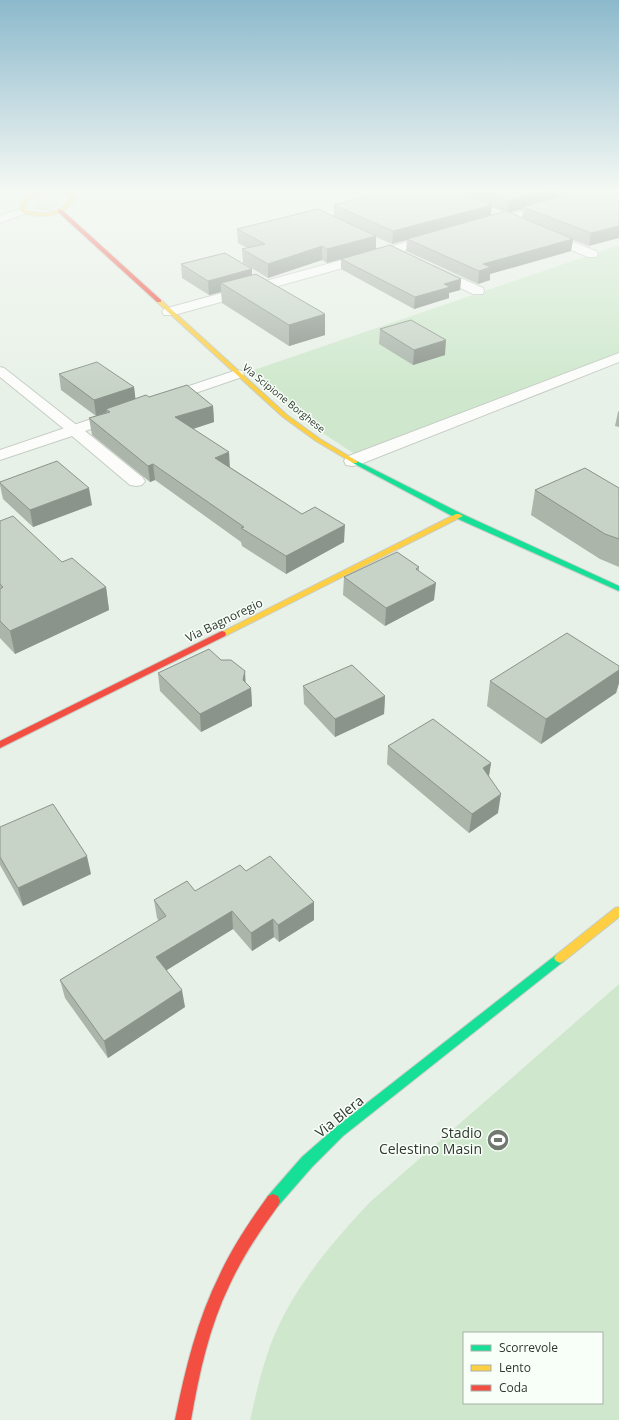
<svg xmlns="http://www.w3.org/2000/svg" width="619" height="1420" font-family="'Open Sans',sans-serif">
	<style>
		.green { fill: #cfe8cd; fill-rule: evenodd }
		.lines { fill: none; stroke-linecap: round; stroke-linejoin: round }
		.lane-casing { stroke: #c6cdc5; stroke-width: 2 }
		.street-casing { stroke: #c6cdc5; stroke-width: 2 }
		.fast-casing { stroke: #c6cdc5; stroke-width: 2 }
		.slow-casing { stroke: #c6cdc5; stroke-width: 2 }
		.jam-casing { stroke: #c6cdc5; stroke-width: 2 }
		.lane { fill: #fcfdfb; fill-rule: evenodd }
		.street { fill: #fcfdfb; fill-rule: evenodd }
		.fast { fill: #16e098; fill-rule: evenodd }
		.slow { fill: #ffcf43; fill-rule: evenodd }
		.jam { fill: #f24e42; fill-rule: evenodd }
		.wall { fill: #abb5aa; fill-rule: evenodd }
		.shaded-wall { fill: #8b948b }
		.building { fill: #c7d3c6; stroke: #8b948b }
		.labels { text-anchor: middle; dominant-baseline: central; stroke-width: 3; stroke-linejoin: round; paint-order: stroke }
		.far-street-label { font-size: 10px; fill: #303730; stroke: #f8fff8 }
		.street-label { font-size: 12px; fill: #303730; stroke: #f8fff8 }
		.near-street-label { font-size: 14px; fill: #303730; stroke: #f8fff8 }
		.near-poi-label { font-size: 14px; fill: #303730; stroke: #f8fff8; text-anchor: end }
	</style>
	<rect width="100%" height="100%" fill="#e8f1e7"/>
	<g class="green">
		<path d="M53,194l7,4c-1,12 -14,16 -25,10v-5l8,-7z"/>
		<polygon points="619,245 619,353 356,455 306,422 251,371"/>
		<path d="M619,984v436h-369c5,-22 10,-44 17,-65 19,-59 61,-108 103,-153zM464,1333h138v70h-138z"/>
	</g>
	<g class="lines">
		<g class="lane-casing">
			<polygon id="lane" points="0,367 4,368 79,427 81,430 79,433 74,434 69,433 0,377"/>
		</g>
		<g class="street-casing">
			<g id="street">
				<polygon points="552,203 556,204 558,206 556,208 488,227 484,226 482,224 484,222"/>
				<polygon points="23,208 27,209 29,211 27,213 0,223 0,216"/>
				<polygon points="545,231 596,251 598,254 596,257 588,257 541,237 539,235 541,233"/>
				<polygon points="436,234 440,235 442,238 440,241 174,315 164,315 162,312 164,309"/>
				<polygon points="433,266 483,288 484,291 483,294 473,294 429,273 427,270 429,267"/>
				<polygon points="619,353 619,362 358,465 352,466 346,465 344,461 346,457"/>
				<polygon points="237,370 242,371 244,374 242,377 169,402 164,404 159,402 156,399 159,396"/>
				<polygon points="118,410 124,412 126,415 124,418 85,431 142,477 145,481 142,485 136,486 130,485 72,436 0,460 0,450"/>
			</g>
		</g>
		<g class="fast-casing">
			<g id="fast">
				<polygon points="355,460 462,514 619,586 619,591 456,518 353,463 352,462"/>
				<polygon points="560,953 564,955 566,958 564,961 343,1136 312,1167 278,1206 273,1208 268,1206 266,1201 268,1196 302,1157 335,1128 556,955"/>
			</g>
		</g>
		<g class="slow-casing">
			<g id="slow">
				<path d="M40,190h10c-11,5 -24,5 -25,20 17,6 37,4 46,-13l-3,-3 -7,-4 11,2 3,5c-10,21 -34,22 -54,15 -2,-12 8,-19 19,-22z"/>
				<polygon points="157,300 161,300 287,415 320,439 357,461 357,463 353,463 316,441 283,417 157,302"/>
				<polygon points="456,514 459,514 463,516 225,636 222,637 218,634"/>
				<polygon points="619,907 619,917 564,961 560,963 556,961 554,958 556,955 615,908"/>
			</g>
		</g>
		<g class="jam-casing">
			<g id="jam">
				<polygon points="58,210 62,210 161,300 161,302 157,302 58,212"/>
				<polygon points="222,631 225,632 226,634 225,636 0,748 0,741"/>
				<path d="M273,1194l5,2 2,5 -2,5c-18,25 -35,50 -48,78 -21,43 -31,90 -39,136h-16c10,-50 22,-100 45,-146 13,-28 30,-53 48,-78z"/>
			</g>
		</g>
		<use href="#lane" class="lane"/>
		<use href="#street" class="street"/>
		<use href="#fast" class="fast"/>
		<use href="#slow" class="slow"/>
		<use href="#jam" class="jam"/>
	</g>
	<g class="wall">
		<path d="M377,190h79l8,4 1,-4h154l-30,56 -16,-6 -2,11 -81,23v6l-12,4 -72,-33 1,-11 -15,4 -16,-7v12l85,30 -1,11 -11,3v5l-35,11 -73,-40v-10l-14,4 -5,-3 -54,18 -25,-15 -1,-14 5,-1 -9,-5 -1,-14 97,-13v-11l43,-11zM492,207l12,5 -13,4zM523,209l-1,9 -12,-5z"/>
		<polygon points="181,264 252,275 325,335 289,346 222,303 221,292 209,295 182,278"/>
		<polygon points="380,329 445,355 413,365 379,344"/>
		<polygon points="59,374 134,387 135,399 149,397 213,406 214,422 193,429 230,467 344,542 286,574 242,546 241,542 155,480 150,482 92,435 89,418 107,412 96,416 61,390"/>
		<polygon points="619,411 619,427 615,426 618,412"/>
		<polygon points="0,482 92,505 33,527 3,499 0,485"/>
		<polygon points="619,488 619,567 600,559 531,515 535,490"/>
		<polygon points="0,521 62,562 106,587 109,610 15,654 0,638"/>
		<polygon points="419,567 419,571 434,600 385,626 343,595 344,577"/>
		<polygon points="221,660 245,671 245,683 251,688 252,706 201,732 160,691 158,673"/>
		<polygon points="619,666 619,683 616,693 541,744 487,706 490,681"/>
		<polygon points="303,686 385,696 384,714 335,737 304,704"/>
		<polygon points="388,746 491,763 489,776 498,813 469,833 387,764"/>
		<polygon points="0,827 91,874 23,906 0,865"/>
		<polygon points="246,871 314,902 314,920 279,942 274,937 252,951 233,929 166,970 185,1007 108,1058 65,998 60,980 159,921 157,918 154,900 195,891"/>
	</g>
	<g class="shaded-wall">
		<polygon points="549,190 556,190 555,201 523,207 523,209 507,213 509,201"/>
		<polygon points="492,205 490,218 407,239 407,240 392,244 393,231"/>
		<polygon points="619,226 619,238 589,246 591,233"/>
		<polygon points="376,236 376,250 327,263 327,249"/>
		<polygon points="573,239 571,251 490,274 490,280 478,284 479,271 483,264"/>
		<polygon points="322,246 322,260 268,278 268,264"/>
		<polygon points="252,269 252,283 221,283 221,292 209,295 208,281"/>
		<polygon points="461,279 460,290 449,293 449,298 414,309 415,297 444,284"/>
		<polygon points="325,314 325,335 289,346 289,325"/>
		<polygon points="446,340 445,355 413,365 414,350"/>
		<polygon points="134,387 136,403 106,409 107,412 96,416 94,400"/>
		<polygon points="213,406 214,422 177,434 175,417"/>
		<polygon points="229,452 230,469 215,458"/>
		<polygon points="153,464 155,480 150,482 148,466"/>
		<polygon points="89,488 92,505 33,527 30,510"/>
		<polygon points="345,525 344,542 286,574 286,556"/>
		<polygon points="436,583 434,600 385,626 386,608"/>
		<polygon points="106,587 109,610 15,654 10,631"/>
		<polygon points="619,670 619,683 616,693 541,744 546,719"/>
		<polygon points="245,671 246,689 251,688 252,706 201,732 200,714 243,680"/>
		<polygon points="385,696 384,714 335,737 335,719"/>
		<polygon points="491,763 488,781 483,768"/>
		<polygon points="501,794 498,813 469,833 472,814"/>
		<polygon points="87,856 91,874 23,906 18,888"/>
		<polygon points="314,902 314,920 279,942 278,925"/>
		<polygon points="232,911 233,929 159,975 156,957"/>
		<polygon points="273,919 274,937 252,951 251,933"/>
		<polygon points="182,990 185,1007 108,1058 104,1041"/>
	</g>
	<g class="building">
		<polygon points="380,190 456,190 492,205 393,231 334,205 383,192"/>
		<polygon points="482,190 549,190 509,201"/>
		<polygon points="562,190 619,190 619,226 591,233 523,207 561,196 564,193"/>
		<polygon points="318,209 376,236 327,249 322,246 268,264 242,249 265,244 237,229"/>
		<polygon points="506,211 573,239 483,264 491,267 479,271 407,239"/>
		<polygon points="390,245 461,279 444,284 450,287 415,297 341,259"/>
		<polygon points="225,253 252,269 208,281 181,264"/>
		<polygon points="256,274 325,314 289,325 221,283"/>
		<polygon points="411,320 446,340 414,350 380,329"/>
		<polygon points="97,362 134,387 94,400 59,374"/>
		<polygon points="187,385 213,406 175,417 229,452 215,458 302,514 315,507 345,525 286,556 241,528 244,527 153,464 148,466 89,418 110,412 106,409 146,395 149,397"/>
		<polygon points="57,461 89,488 30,510 0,483 0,482"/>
		<polygon points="585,468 619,488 619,539 605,534 535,490"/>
		<polygon points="13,516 62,562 72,558 106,587 10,631 0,621 0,589 3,587 0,584 0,521"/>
		<polygon points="397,552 419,567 416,569 436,583 386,608 344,577"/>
		<polygon points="567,633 619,666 619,670 546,719 490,681"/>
		<polygon points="209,649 221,660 231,660 245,671 243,680 251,688 200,714 158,673"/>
		<polygon points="352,665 385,696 335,719 303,686"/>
		<polygon points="433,719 491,763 483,768 501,794 472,814 388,746"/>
		<polygon points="53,804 87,856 18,888 0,857 0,827"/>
		<polygon points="270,856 314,902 278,925 273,919 251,933 232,911 156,957 182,990 104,1041 60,980 166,916 154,900 187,881 195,891 240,865 246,871"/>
	</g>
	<linearGradient id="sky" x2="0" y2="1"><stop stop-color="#8cb9cc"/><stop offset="0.49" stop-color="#f5f9f4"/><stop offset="1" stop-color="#f5f9f4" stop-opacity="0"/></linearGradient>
	<rect width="619" height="389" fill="url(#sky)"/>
	<defs>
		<g id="stadium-disc" transform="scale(1.15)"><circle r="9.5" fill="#707870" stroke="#f8fff8"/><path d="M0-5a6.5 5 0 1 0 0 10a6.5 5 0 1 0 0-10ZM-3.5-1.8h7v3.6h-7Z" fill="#fff"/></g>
	</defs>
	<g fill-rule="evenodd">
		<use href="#stadium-disc" x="498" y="1140"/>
	</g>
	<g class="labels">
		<g class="far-street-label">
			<text transform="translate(284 398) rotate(39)">Via Scipione Borghese</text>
		</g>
		<g class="street-label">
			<text transform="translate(224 620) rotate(-26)">Via Bagnoregio</text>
		</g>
		<g class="near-street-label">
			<text transform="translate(339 1116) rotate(-39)">Via Blera</text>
		</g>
		<g class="near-poi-label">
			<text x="482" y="1132">Stadio<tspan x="482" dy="16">Celestino Masin</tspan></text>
		</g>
	</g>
	<rect x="463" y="1332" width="140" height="72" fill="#f8fff8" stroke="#a8afa8"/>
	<rect x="471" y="1345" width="20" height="6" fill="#16e098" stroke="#a8afa8"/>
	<text x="499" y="1352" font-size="12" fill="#303730">Scorrevole</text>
	<rect x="471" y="1365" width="20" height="6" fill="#ffcf43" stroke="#a8afa8"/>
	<text x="499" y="1372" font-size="12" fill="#303730">Lento</text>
	<rect x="471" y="1385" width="20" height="6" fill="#f24e42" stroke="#a8afa8"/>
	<text x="499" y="1392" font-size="12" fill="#303730">Coda</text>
</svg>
